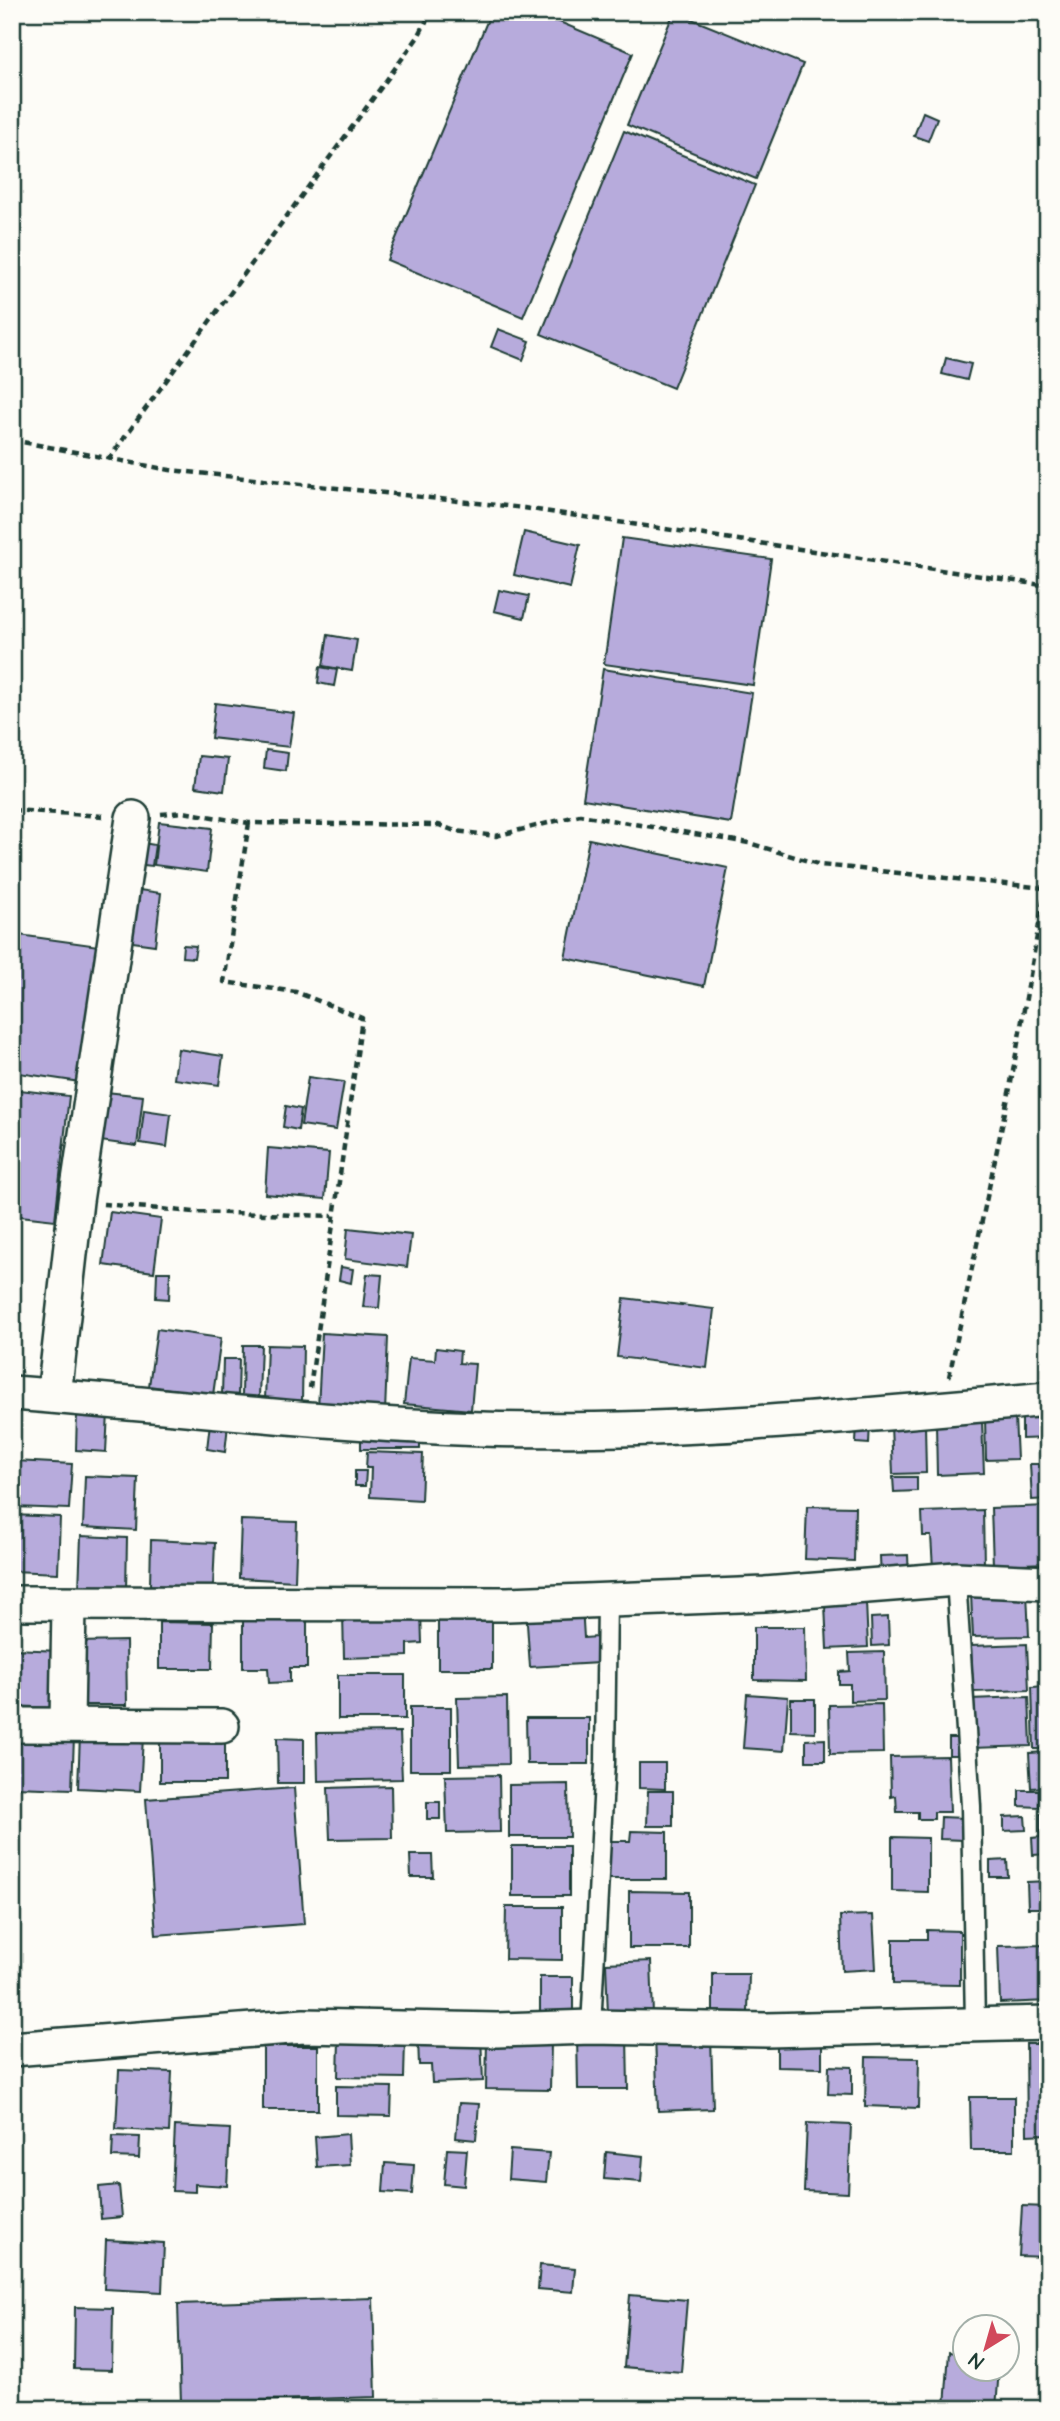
<svg xmlns="http://www.w3.org/2000/svg" width="1060" height="2421" font-family="'Architects Daughter',sans-serif">
	<style>
		.building { fill: #b7abdc; stroke: #1f3d34; stroke-width: 2 }
		.lines { fill: none; stroke-linecap: round; stroke-linejoin: round }
		.lane-casing { stroke: #1f3d34; stroke-width: 23 }
		.street-casing { stroke: #1f3d34; stroke-width: 38 }
		.path { stroke: #1f3d34; stroke-width: 4.5; stroke-dasharray: 7 5; stroke-linecap: butt }
		.lane { stroke: #fdfcf7; stroke-width: 18 }
		.street { stroke: #fdfcf7; stroke-width: 33 }
	</style>
	<rect width="100%" height="100%" fill="#fdfcf7"/>
	<filter id="ink" filterUnits="userSpaceOnUse"><feTurbulence type="fractalNoise" baseFrequency=".0143" numOctaves="2"/><feDisplacementMap in="SourceGraphic" scale="14" xChannelSelector="R" yChannelSelector="G"/><feConvolveMatrix kernelMatrix="1 2 1 2 8 2 1 2 1" color-interpolation-filters="sRGB"/></filter>
	<g filter="url(#ink)">
		<g class="building">
			<polygon points="491,12 536,12 633,53 523,317 387,260"/>
			<polygon points="674,12 803,64 756,179 627,125"/>
			<polygon points="923,112 937,118 928,141 914,136"/>
			<polygon points="624,131 755,185 673,388 541,334"/>
			<polygon points="498,329 530,341 523,360 491,347"/>
			<polygon points="946,358 971,364 967,380 942,374"/>
			<polygon points="524,532 580,545 570,588 514,575"/>
			<polygon points="622,538 771,559 753,685 604,664"/>
			<polygon points="499,590 529,596 524,618 494,611"/>
			<polygon points="328,635 357,640 352,671 323,666"/>
			<polygon points="320,667 337,670 334,686 318,683"/>
			<polygon points="603,669 752,693 731,823 583,799"/>
			<polygon points="215,703 294,713 289,747 211,738"/>
			<polygon points="266,750 288,753 286,771 264,768"/>
			<polygon points="199,756 228,759 224,791 195,787"/>
			<polygon points="159,822 212,828 207,872 154,865"/>
			<polygon points="589,839 728,868 704,986 565,958"/>
			<polygon points="137,842 155,845 152,866 135,864"/>
			<polygon points="132,889 161,893 155,945 125,941"/>
			<polygon points="12,934 106,947 87,1083 12,1072"/>
			<polygon points="183,945 196,946 194,958 182,957"/>
			<polygon points="178,1049 223,1056 219,1085 174,1079"/>
			<polygon points="308,1077 344,1082 336,1130 301,1125"/>
			<polygon points="12,1089 69,1096 55,1220 12,1215"/>
			<polygon points="106,1092 143,1096 137,1146 100,1141"/>
			<polygon points="286,1106 301,1109 298,1130 283,1127"/>
			<polygon points="144,1110 171,1114 167,1147 140,1143"/>
			<polygon points="268,1148 329,1153 325,1199 265,1194"/>
			<polygon points="110,1212 161,1219 154,1272 103,1265"/>
			<polygon points="348,1228 411,1235 407,1267 345,1259"/>
			<polygon points="341,1267 353,1269 351,1283 339,1280"/>
			<polygon points="157,1272 170,1272 169,1299 156,1298"/>
			<polygon points="367,1274 382,1275 379,1308 363,1307"/>
			<polygon points="624,1298 714,1309 707,1368 617,1357"/>
			<polygon points="157,1329 221,1338 213,1395 149,1386"/>
			<polygon points="322,1333 388,1337 385,1412 318,1408"/>
			<polygon points="243,1345 261,1345 259,1397 242,1396"/>
			<polygon points="267,1345 303,1346 302,1401 265,1400"/>
			<polygon points="436,1348 460,1351 459,1363 475,1364 471,1410 404,1404 409,1358 435,1360"/>
			<polygon points="223,1359 239,1359 238,1395 222,1395"/>
			<polygon points="77,1411 108,1412 106,1452 76,1450"/>
			<polygon points="1022,1415 1048,1415 1048,1438 1022,1439"/>
			<polygon points="1015,1417 1017,1459 986,1460 985,1418"/>
			<polygon points="982,1421 984,1473 937,1475 936,1423"/>
			<polygon points="857,1422 870,1422 869,1444 856,1443"/>
			<polygon points="210,1423 228,1425 225,1452 207,1449"/>
			<polygon points="925,1424 926,1473 893,1474 891,1425"/>
			<rect x="361" y="1428" width="59" height="21"/>
			<polygon points="367,1452 423,1454 421,1500 370,1497 371,1468 366,1468"/>
			<polygon points="15,1461 72,1464 69,1509 13,1507"/>
			<polygon points="1030,1464 1048,1464 1048,1499 1032,1500"/>
			<polygon points="355,1471 366,1471 365,1486 355,1486"/>
			<polygon points="85,1476 138,1478 136,1530 83,1527"/>
			<polygon points="893,1477 917,1477 917,1491 894,1492"/>
			<polygon points="807,1506 855,1507 854,1561 805,1559"/>
			<polygon points="1048,1506 1048,1563 993,1565 991,1508"/>
			<polygon points="983,1510 984,1566 933,1568 931,1536 923,1536 922,1512"/>
			<polygon points="12,1515 60,1517 58,1573 12,1571"/>
			<polygon points="241,1520 297,1522 295,1581 239,1578"/>
			<polygon points="81,1536 127,1538 126,1591 79,1590"/>
			<polygon points="151,1540 215,1543 213,1588 150,1585"/>
			<polygon points="908,1555 909,1579 881,1580 880,1556"/>
			<polygon points="1027,1592 1029,1636 973,1637 971,1594"/>
			<polygon points="866,1602 868,1647 827,1649 825,1604"/>
			<polygon points="582,1605 584,1638 597,1637 599,1663 530,1667 526,1609"/>
			<polygon points="421,1611 422,1643 408,1644 408,1656 344,1658 343,1614"/>
			<polygon points="438,1611 492,1612 492,1669 438,1669"/>
			<polygon points="243,1616 307,1616 307,1668 290,1668 290,1682 269,1683 268,1668 243,1668"/>
			<polygon points="888,1617 889,1645 872,1646 871,1618"/>
			<polygon points="159,1622 213,1623 212,1669 159,1669"/>
			<polygon points="754,1627 805,1627 806,1681 754,1680"/>
			<polygon points="126,1641 127,1705 76,1705 75,1642"/>
			<polygon points="1027,1644 1029,1690 973,1692 971,1646"/>
			<polygon points="13,1649 60,1651 58,1708 12,1706"/>
			<polygon points="884,1652 885,1700 850,1701 850,1684 839,1684 839,1672 850,1671 849,1653"/>
			<rect x="338" y="1675" width="67" height="44"/>
			<polygon points="1048,1686 1048,1749 1034,1749 1032,1687"/>
			<polygon points="747,1694 788,1697 784,1751 743,1748"/>
			<polygon points="507,1697 508,1764 459,1765 457,1698"/>
			<polygon points="1029,1697 1031,1746 971,1748 969,1699"/>
			<polygon points="791,1699 815,1699 815,1732 791,1731"/>
			<polygon points="882,1704 883,1753 830,1754 829,1705"/>
			<rect x="410" y="1707" width="41" height="63"/>
			<polygon points="526,1718 589,1718 589,1764 527,1764"/>
			<polygon points="400,1732 402,1779 318,1781 317,1733"/>
			<polygon points="16,1735 74,1737 72,1789 14,1787"/>
			<polygon points="80,1735 143,1737 140,1791 78,1788"/>
			<rect x="160" y="1735" width="65" height="47"/>
			<polygon points="277,1738 304,1739 304,1783 278,1783"/>
			<polygon points="949,1738 962,1738 961,1755 949,1755"/>
			<polygon points="825,1739 825,1761 806,1761 806,1740"/>
			<polygon points="1048,1752 1048,1803 1045,1803 1044,1787 1031,1788 1029,1753"/>
			<polygon points="948,1756 950,1812 934,1812 934,1819 918,1819 918,1812 897,1812 896,1796 891,1797 890,1757"/>
			<polygon points="639,1763 665,1763 665,1789 639,1788"/>
			<polygon points="499,1775 500,1832 447,1833 445,1776"/>
			<polygon points="568,1784 569,1837 509,1837 509,1785"/>
			<polygon points="391,1786 392,1838 330,1839 328,1788"/>
			<polygon points="294,1788 304,1924 156,1935 146,1799"/>
			<polygon points="1019,1790 1039,1790 1039,1807 1019,1806"/>
			<polygon points="648,1791 673,1791 673,1826 647,1826"/>
			<rect x="427" y="1802" width="13" height="17"/>
			<polygon points="1040,1814 1048,1814 1048,1854 1033,1855 1032,1838 1040,1837"/>
			<polygon points="1025,1816 1026,1830 1004,1831 1004,1817"/>
			<polygon points="941,1817 964,1818 963,1840 940,1839"/>
			<polygon points="631,1831 667,1832 667,1879 607,1879 607,1841 630,1841"/>
			<polygon points="892,1837 928,1838 928,1892 892,1891"/>
			<rect x="512" y="1846" width="57" height="50"/>
			<polygon points="410,1855 432,1855 433,1877 411,1877"/>
			<polygon points="1007,1860 1008,1877 990,1877 990,1861"/>
			<polygon points="1048,1881 1048,1932 1047,1932 1046,1908 1028,1908 1027,1882"/>
			<polygon points="629,1891 689,1892 689,1948 629,1948"/>
			<polygon points="506,1907 562,1907 562,1960 505,1959"/>
			<polygon points="873,1915 876,1969 842,1971 840,1916"/>
			<polygon points="927,1930 960,1931 960,1985 893,1984 893,1939 927,1939"/>
			<polygon points="1048,1945 1048,2001 1000,2003 998,1946"/>
			<polygon points="651,1961 653,2014 608,2015 606,1963"/>
			<polygon points="713,1974 749,1974 748,2012 713,2011"/>
			<rect x="540" y="1977" width="33" height="41"/>
			<polygon points="577,2035 627,2035 628,2089 578,2089"/>
			<polygon points="711,2036 713,2109 658,2111 655,2037"/>
			<polygon points="481,2037 483,2081 432,2083 431,2065 419,2065 418,2040"/>
			<polygon points="339,2040 405,2041 404,2078 338,2077"/>
			<polygon points="487,2041 551,2042 550,2090 486,2089"/>
			<polygon points="777,2042 822,2043 822,2068 777,2067"/>
			<polygon points="1026,2044 1048,2044 1048,2134 1027,2135"/>
			<rect x="263" y="2046" width="55" height="64"/>
			<polygon points="866,2057 919,2058 918,2108 865,2106"/>
			<polygon points="829,2066 852,2067 852,2095 828,2094"/>
			<polygon points="119,2070 172,2072 169,2132 116,2129"/>
			<polygon points="336,2086 392,2087 391,2116 336,2115"/>
			<polygon points="970,2097 1014,2097 1014,2150 971,2150"/>
			<polygon points="459,2103 479,2104 476,2140 456,2138"/>
			<polygon points="807,2123 851,2125 848,2193 804,2191"/>
			<polygon points="175,2126 230,2129 227,2186 195,2184 195,2192 172,2191"/>
			<polygon points="348,2134 350,2165 317,2167 315,2137"/>
			<polygon points="113,2136 140,2137 139,2158 112,2157"/>
			<polygon points="447,2149 467,2150 464,2186 444,2184"/>
			<polygon points="510,2150 549,2153 546,2182 508,2179"/>
			<polygon points="606,2152 643,2156 641,2182 604,2179"/>
			<polygon points="385,2163 414,2165 412,2194 383,2192"/>
			<polygon points="119,2185 122,2217 101,2219 99,2187"/>
			<polygon points="1022,2206 1048,2207 1048,2257 1019,2256"/>
			<polygon points="106,2240 164,2243 162,2292 104,2289"/>
			<polygon points="540,2265 575,2268 573,2292 538,2289"/>
			<polygon points="630,2295 687,2300 681,2372 624,2367"/>
			<polygon points="373,2298 376,2397 181,2403 178,2304"/>
			<polygon points="75,2307 113,2308 112,2370 74,2369"/>
			<polygon points="949,2352 965,2354 965,2368 999,2368 996,2409 945,2406"/>
		</g>
		<g class="lines">
			<g class="lane-casing">
				<g id="lane">
					<polyline points="956,1579 971,1806 975,2024"/>
					<polyline points="591,2027 605,1762 607,1600"/>
				</g>
			</g>
			<g class="street-casing">
				<g id="street">
					<path d="M12,1393c157,12 313,31 470,36 189,5 378,-13 566,-30"/>
					<polyline points="54,1396 76,1201 133,818"/>
					<polyline points="12,1603 508,1604 765,1594 956,1579 1048,1583"/>
					<polyline points="67,1723 69,1605"/>
					<polyline points="19,1725 222,1726"/>
					<polyline points="12,2049 304,2026 497,2030 591,2027 767,2030 1048,2023"/>
				</g>
			</g>
			<g class="path">
				<polyline points="12,440 170,470 524,508 1048,586"/>
				<polyline points="108,460 418,37 431,12"/>
				<polyline points="12,810 103,816"/>
				<polyline points="161,814 183,812 249,823 439,825 455,831 496,836 580,815 749,843 821,865 1044,888"/>
				<polyline points="249,823 224,982 296,992 362,1018 310,1388"/>
				<polyline points="103,1204 194,1212 333,1216"/>
				<polyline points="949,1377 1010,1088 1048,874"/>
			</g>
			<use href="#lane" class="lane"/>
			<use href="#street" class="street"/>
		</g>
	</g>
	<rect width="1060" height="2421" fill="none" stroke="#fdfcf7" stroke-width="42"/>
	<rect x="21" y="21" width="1018" height="2379" fill="none" stroke="#1f3d34" stroke-width="2.5" filter="url(#ink)"/>
	<g transform="translate(986 2348) rotate(217)"><circle r="33" fill="#fdfcf7" stroke="#a4b0a9" stroke-width="2"/>
	<path d="M0-5L12 26L0 18L-12 26Z" fill="#d1495b"/>
	<text y="-10" font-size="19" font-weight="bold" text-anchor="middle" fill="#1f3d34">N</text>
	</g>
</svg>
